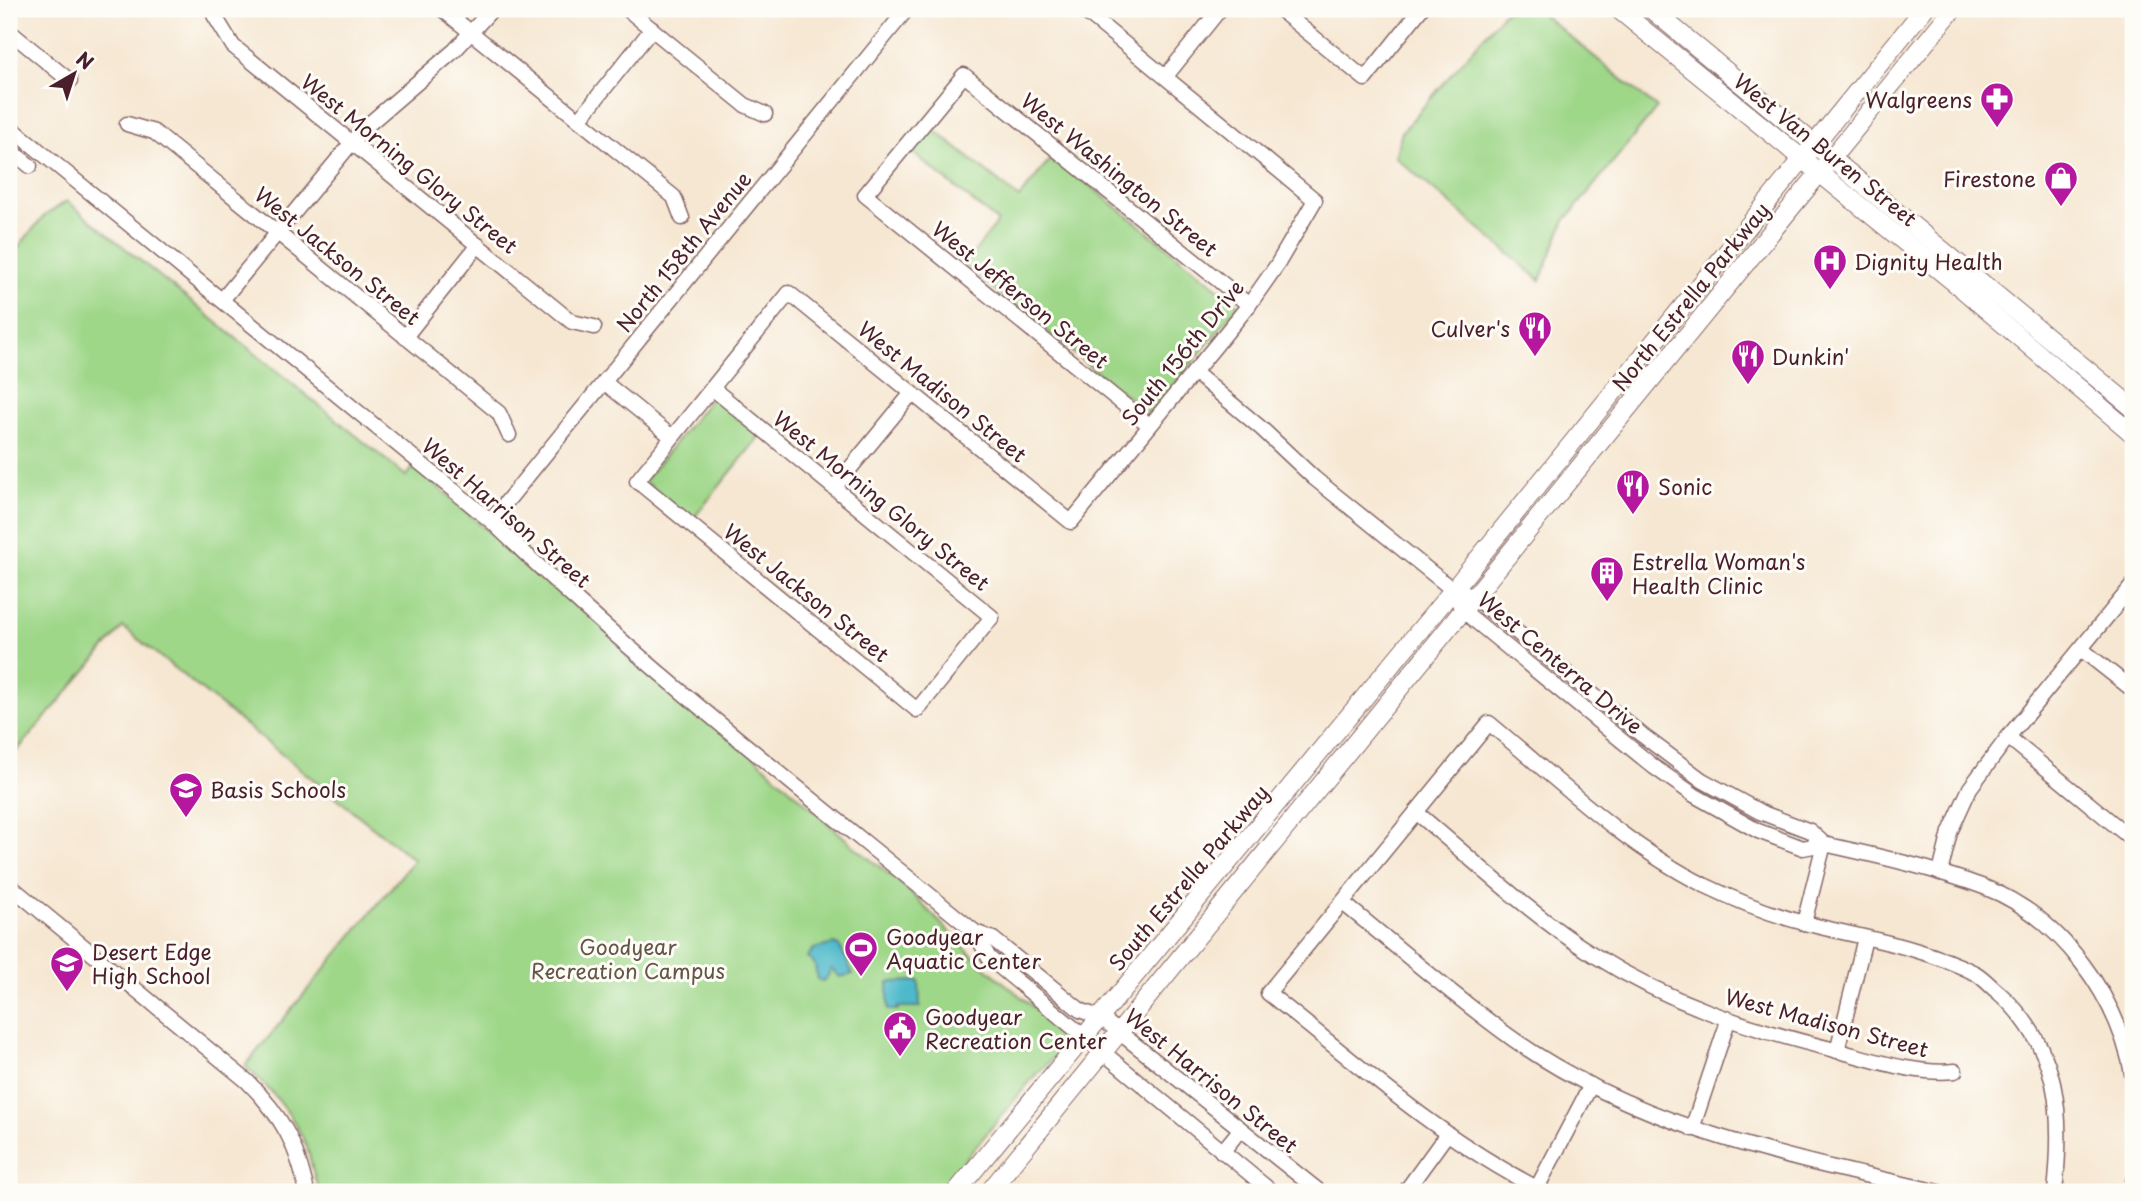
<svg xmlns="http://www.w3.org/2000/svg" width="2142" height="1201" font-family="'Playpen Sans',sans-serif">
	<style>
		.green { fill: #9fd789; stroke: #747b5a; stroke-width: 2 }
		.water { fill: #4eb9ca; stroke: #4c6c7a; stroke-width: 2 }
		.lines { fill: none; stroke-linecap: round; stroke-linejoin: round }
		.minor-casing { stroke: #866565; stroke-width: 17 }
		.major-casing { stroke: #866565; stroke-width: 20 }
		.minor { stroke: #fff; stroke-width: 14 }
		.major { stroke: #fff; stroke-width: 18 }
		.labels { text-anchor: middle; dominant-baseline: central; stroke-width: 6; stroke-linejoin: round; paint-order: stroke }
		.poi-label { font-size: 21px; fill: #4a1f2b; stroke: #fdfcf7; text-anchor: start }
		.street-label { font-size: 21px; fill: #4a1f2b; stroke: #fdfcf7 }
		.park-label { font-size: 21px; fill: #645647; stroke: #fdfcf7 }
	</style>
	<rect width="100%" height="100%" fill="#fdfcf7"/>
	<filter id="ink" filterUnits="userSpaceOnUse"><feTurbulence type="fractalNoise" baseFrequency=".0143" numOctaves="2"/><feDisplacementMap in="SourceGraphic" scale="14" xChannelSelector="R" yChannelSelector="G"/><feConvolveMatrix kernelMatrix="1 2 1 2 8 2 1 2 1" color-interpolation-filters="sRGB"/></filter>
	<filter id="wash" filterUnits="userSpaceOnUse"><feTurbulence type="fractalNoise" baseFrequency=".00686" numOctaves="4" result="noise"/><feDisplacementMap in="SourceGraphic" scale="28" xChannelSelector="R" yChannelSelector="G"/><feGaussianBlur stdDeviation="1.57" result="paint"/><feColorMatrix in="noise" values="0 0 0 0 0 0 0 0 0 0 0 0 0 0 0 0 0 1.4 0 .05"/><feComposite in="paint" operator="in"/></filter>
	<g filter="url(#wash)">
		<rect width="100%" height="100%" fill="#f6e7d2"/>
		<g class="green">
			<polygon points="1507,9 1536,9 1657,108 1564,222 1540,280 1395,157 1402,132"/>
			<polygon points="932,128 1019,198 1053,156 1239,305 1150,415 964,265 998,222 912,152"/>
			<path d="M67,201l339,275 9,-10 87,78 61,45 116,100 178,160 46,36 77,78 84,69 3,10 -3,7 -27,24 -80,96 -14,23h-622c-9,-13 -9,-32 -15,-47 -14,-33 -36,-56 -61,-79l169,-206 -291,-233 -114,133v-502l35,-42z"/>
			<polygon points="712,397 760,436 692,520 644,481"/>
		</g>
		<g class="water">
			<polygon points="834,944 840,947 853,974 840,977 831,969 828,976 822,982 817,979 815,965 807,957 814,949"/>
			<polygon points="919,981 920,1007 898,1007 898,1010 888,1010 888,982"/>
		</g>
	</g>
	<g filter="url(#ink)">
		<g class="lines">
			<g class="minor-casing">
				<g id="minor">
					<polyline points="442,9 674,197 682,218"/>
					<polyline points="627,9 745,105 765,114"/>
					<polyline points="1279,9 1365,79 1421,9"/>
					<polyline points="214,15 233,46 572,322 594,327"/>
					<polyline points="9,31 70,81"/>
					<polyline points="1166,76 1220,9"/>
					<polyline points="579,120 652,29"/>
					<polyline points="127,124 154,132 499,413 509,435"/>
					<path d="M9,126l482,395c152,147 321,277 484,411l18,7 87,71 21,8 18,14 201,160"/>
					<polyline points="9,149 30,166"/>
					<polyline points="222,300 363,129 455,50 492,9"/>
					<polyline points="405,337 478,245"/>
					<path d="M1194,372l68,57 52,49 139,112 20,6 169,139 60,45 58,32 50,19 14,13c54,12 109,24 160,43 78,30 135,111 149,191"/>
					<polyline points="604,382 672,437"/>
					<polyline points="712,388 992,617 917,710 637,481 789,293 1071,522 1249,305 1277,265 1315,200 1082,9"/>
					<polyline points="1149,425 865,195 964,75 1249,305"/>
					<polyline points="834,488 912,393"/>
					<polyline points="491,521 907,9"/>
					<polyline points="1458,601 1462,610 1654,767 1694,795 1758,831 1803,848 1824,844"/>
					<polyline points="2081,649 2133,690"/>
					<polyline points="2008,737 2133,840"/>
					<path d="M1416,812c56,47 117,105 178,143 76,48 155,74 241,95 38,10 81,25 120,21"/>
					<polyline points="1940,873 1950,832 1970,788 2008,737 2133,585"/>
					<path d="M9,885l238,196c36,36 49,62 60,111"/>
					<path d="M1343,903c56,45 111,94 170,136 126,89 277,119 426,153"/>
					<polyline points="1804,923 1824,844"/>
					<polyline points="975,932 989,958 1272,1192"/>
					<polyline points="1837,1051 1865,938"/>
					<polyline points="1692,1129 1728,1021"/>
					<polyline points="1222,1152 1240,1130"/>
					<polyline points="1537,1188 1591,1085"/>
					<polyline points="1405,1192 1447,1134"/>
					<path d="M1545,1192c-102,-50 -188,-129 -277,-199l221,-270c68,56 135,122 215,162 33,16 68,30 104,39 56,14 115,23 167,49 9,5 16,14 24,20 62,56 64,122 56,199"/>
					<polyline points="2132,1192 2133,1180"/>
				</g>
			</g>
			<g class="major-casing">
				<g id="major">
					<polyline points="1618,9 1960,287 2133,434"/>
					<polyline points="1651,9 2133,408"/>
					<polyline points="956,1192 1453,590 1924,9"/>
					<polyline points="989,1192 1953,9"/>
				</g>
			</g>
			<use href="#minor" class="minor"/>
			<use href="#major" class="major"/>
		</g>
	</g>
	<defs>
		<g id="pharmacy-pin" transform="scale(1.75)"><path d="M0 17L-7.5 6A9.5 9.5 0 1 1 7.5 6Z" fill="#b5179e" stroke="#fdfcf7"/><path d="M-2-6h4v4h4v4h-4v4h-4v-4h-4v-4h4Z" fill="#fff"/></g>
		<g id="shop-pin" transform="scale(1.75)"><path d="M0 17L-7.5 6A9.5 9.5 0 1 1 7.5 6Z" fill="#b5179e" stroke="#fdfcf7"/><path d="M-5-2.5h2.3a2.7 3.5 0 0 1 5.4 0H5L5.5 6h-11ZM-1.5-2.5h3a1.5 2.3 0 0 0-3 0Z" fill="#fff"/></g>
		<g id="hospital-pin" transform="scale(1.75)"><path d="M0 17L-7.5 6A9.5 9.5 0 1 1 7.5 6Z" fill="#b5179e" stroke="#fdfcf7"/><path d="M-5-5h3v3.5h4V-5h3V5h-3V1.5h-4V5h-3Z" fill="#fff"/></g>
		<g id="restaurant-pin" transform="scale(1.75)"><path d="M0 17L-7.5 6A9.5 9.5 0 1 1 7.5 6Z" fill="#b5179e" stroke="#fdfcf7"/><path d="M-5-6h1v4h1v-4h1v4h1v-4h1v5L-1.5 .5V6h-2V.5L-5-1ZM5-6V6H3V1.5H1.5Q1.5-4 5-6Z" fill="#fff"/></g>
		<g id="building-pin" transform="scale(1.75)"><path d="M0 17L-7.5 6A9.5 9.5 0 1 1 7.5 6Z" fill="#b5179e" stroke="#fdfcf7"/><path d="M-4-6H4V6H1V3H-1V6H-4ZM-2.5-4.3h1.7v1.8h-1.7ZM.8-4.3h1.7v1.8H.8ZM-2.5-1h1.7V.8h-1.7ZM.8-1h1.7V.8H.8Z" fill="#fff"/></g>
		<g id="school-pin" transform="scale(1.75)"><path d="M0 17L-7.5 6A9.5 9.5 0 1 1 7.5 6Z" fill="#b5179e" stroke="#fdfcf7"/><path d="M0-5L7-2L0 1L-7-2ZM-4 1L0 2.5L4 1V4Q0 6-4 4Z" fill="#fff"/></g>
		<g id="stadium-pin" transform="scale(1.75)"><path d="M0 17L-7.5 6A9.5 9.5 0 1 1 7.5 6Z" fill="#b5179e" stroke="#fdfcf7"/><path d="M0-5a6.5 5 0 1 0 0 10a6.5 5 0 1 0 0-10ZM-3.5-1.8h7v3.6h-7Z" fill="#fff"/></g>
		<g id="civic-pin" transform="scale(1.75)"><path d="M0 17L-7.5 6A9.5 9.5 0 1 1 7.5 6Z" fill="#b5179e" stroke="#fdfcf7"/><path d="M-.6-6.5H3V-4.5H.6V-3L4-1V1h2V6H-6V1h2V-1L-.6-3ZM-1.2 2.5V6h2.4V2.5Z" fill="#fff"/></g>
	</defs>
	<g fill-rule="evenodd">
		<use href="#pharmacy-pin" x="1997" y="99"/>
		<use href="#shop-pin" x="2061" y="178"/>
		<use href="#hospital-pin" x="1830" y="261"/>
		<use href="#restaurant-pin" x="1535" y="328"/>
		<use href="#restaurant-pin" x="1748" y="356"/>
		<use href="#restaurant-pin" x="1633" y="486"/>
		<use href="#building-pin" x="1607" y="573"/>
		<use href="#school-pin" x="186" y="789"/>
		<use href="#stadium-pin" x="861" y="948"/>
		<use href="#school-pin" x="67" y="963"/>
		<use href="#civic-pin" x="900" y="1028"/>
	</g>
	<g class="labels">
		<g class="poi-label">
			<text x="1972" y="99" text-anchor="end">Walgreens</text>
			<text x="2036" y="178" text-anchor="end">Firestone</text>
			<text x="1854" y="261">Dignity Health</text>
			<text x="1510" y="328" text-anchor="end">Culver's</text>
			<text x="1772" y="356">Dunkin'</text>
			<text x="1658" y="486">Sonic</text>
			<text x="1632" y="561">Estrella Woman's<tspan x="1632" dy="24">Health Clinic</tspan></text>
			<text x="210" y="789">Basis Schools</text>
			<text x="886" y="936">Goodyear<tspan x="886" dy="24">Aquatic Center</tspan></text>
			<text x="92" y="951">Desert Edge<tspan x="92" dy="24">High School</tspan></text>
			<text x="925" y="1016">Goodyear<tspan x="925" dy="24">Recreation Center</tspan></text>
		</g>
		<g class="street-label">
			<text transform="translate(1826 149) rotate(39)">West Van Buren Street</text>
			<text transform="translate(410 163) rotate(39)">West Morning Glory Street</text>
			<text transform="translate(1120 174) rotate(39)">West Washington Street</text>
			<text transform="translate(683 251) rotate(-51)">North 158th Avenue</text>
			<text transform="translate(338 255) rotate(39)">West Jackson Street</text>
			<text transform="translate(1021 294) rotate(39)">West Jefferson Street</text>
			<text transform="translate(1690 296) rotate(-51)">North Estrella Parkway</text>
			<text transform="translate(1182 352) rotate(-51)">South 156th Drive</text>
			<text transform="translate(943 391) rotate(39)">West Madison Street</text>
			<text transform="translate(882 500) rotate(39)">West Morning Glory Street</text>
			<text transform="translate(507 512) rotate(41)">West Harrison Street</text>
			<text transform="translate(807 592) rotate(39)">West Jackson Street</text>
			<text transform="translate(1561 662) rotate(40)">West Centerra Drive</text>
			<text transform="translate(1188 877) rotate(-50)">South Estrella Parkway</text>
			<text transform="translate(1827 1022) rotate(15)">West Madison Street</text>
			<text transform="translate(1212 1080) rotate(39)">West Harrison Street</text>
		</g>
		<g class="park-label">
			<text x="628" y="946">Goodyear<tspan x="628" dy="24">Recreation Campus</tspan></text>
		</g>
	</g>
	<rect width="2142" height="1201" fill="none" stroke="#fdfcf7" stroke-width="35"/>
	<g transform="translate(74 74) rotate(39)" stroke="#fdfcf7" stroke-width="5" paint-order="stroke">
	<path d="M0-5L12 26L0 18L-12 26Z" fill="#4a1f2b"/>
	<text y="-10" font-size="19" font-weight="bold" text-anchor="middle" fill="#4a1f2b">N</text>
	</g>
</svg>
